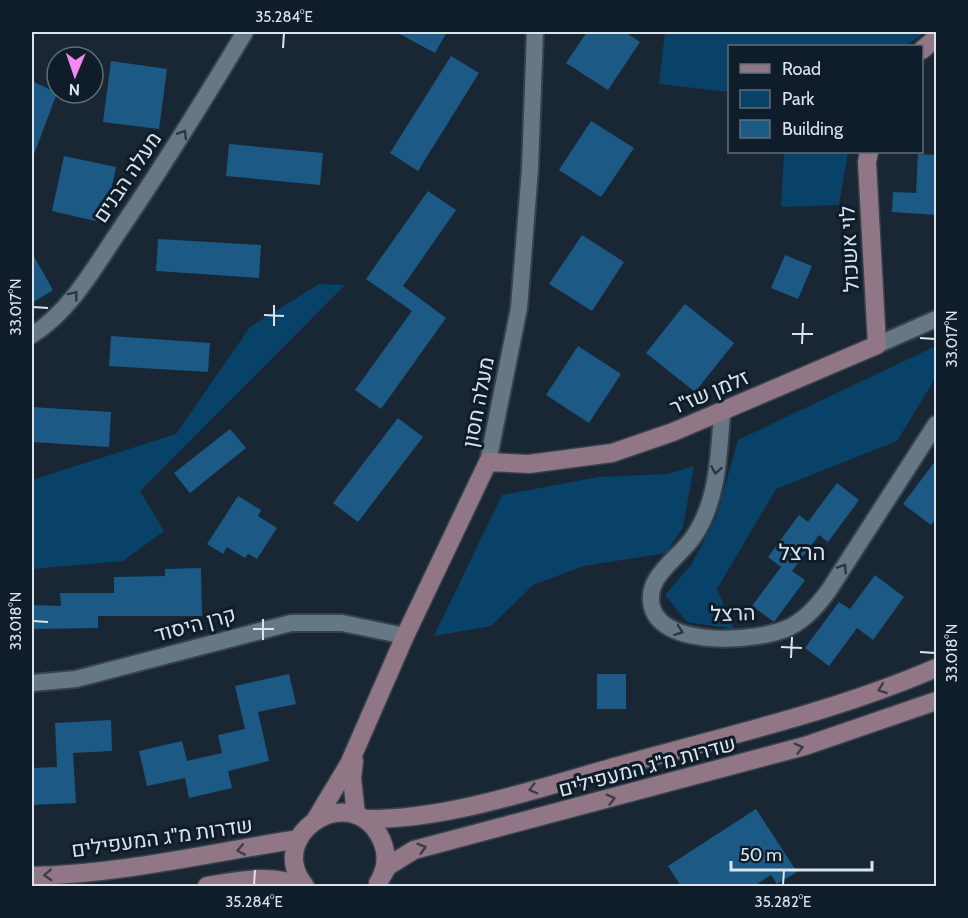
<svg xmlns="http://www.w3.org/2000/svg" width="968" height="918" font-family="Cabin,Heebo,sans-serif">
	<style>
		.green { fill: #094268 }
		.building { fill: #1c5985 }
		.lines { fill: none; stroke-linecap: round; stroke-linejoin: round }
		.street-casing { stroke: #37424d; stroke-width: 20 }
		.secondary-casing { stroke: #37424d; stroke-width: 21 }
		.street { stroke: #667786; stroke-width: 16 }
		.secondary { stroke: #917686; stroke-width: 18 }
		.oneway { stroke: #283845 }
		.oneway2 { stroke: #3c3c4a }
		.ticks { fill: none; stroke: #dae4ec; stroke-width: 2 }
		.labels { text-anchor: middle; dominant-baseline: central; stroke-width: 6; stroke-linejoin: round; paint-order: stroke }
		.street-label { font-size: 21px; fill: #dae4ec; stroke: #0e1d29 }
		.neighbourhood-label { font-size: 22px; fill: #dae4ec; stroke: #0e1d29 }
		.neatline { fill: none; stroke: #dae4ec; stroke-width: 2 }
		.ticks-label { font-size: 15px; text-anchor: middle; fill: #dae4ec }
	</style>
	<rect width="100%" height="100%" fill="#182733"/>
	<g class="green">
		<polygon points="665,32 926,32 905,46 730,46 729,92 659,84"/>
		<polygon points="784,152 848,152 839,205 781,207"/>
		<polygon points="319,284 345,285 140,491 164,531 123,561 32,569 32,480 176,434 250,327"/>
		<polygon points="936,346 936,377 897,441 776,489 717,589 734,629 687,622 665,595 691,565 716,518 738,440"/>
		<polygon points="694,466 683,527 666,553 584,566 533,585 491,626 434,636 502,495 599,477 667,474"/>
	</g>
	<g class="building">
		<polygon points="396,32 447,32 435,53"/>
		<polygon points="587,32 625,32 640,42 608,90 566,63"/>
		<polygon points="451,56 479,73 418,171 390,153"/>
		<polygon points="111,61 167,69 159,129 103,122"/>
		<polygon points="32,81 57,93 33,157 32,157"/>
		<polygon points="591,121 634,148 601,197 559,170"/>
		<polygon points="229,144 323,153 320,185 226,176"/>
		<polygon points="918,154 936,155 936,215 892,212 893,192 916,193"/>
		<polygon points="64,156 116,167 104,223 52,211"/>
		<polygon points="428,191 456,210 403,286 446,318 381,409 355,390 412,311 366,279"/>
		<polygon points="582,235 624,262 592,311 549,284"/>
		<polygon points="158,239 261,245 259,278 156,271"/>
		<polygon points="32,253 53,290 32,303"/>
		<polygon points="785,255 812,266 798,299 771,288"/>
		<polygon points="685,304 734,343 695,392 646,353"/>
		<polygon points="111,336 210,343 208,372 109,366"/>
		<polygon points="578,346 621,374 589,423 546,395"/>
		<polygon points="32,407 111,412 109,447 32,442"/>
		<polygon points="398,418 423,437 358,522 333,503"/>
		<polygon points="230,429 246,448 190,493 174,473"/>
		<polygon points="936,460 936,517 931,525 903,504"/>
		<polygon points="837,483 859,500 828,542 819,535 792,571 805,580 774,622 752,606 781,567 768,557 799,515 808,522"/>
		<polygon points="238,496 261,510 258,516 277,528 257,559 248,554 245,558 227,547 223,554 207,544"/>
		<polygon points="201,568 202,616 98,616 98,628 32,629 32,605 61,606 60,593 114,593 114,577 165,576 165,569"/>
		<polygon points="875,575 904,597 873,640 857,628 829,666 805,648 839,602 850,609"/>
		<polygon points="289,674 296,704 258,712 269,761 228,771 232,788 189,798 185,778 147,786 139,751 182,741 187,761 222,753 218,735 245,729 235,686"/>
		<rect x="597" y="674" width="29" height="35"/>
		<polygon points="111,720 112,751 73,753 76,803 32,805 32,768 57,767 55,723"/>
		<polygon points="756,809 797,872 777,884 771,875 754,886 681,886 668,866"/>
	</g>
	<g class="lines">
		<g class="street-casing">
			<g id="street">
				<path d="M32,335c37,-23 61,-65 85,-101 45,-66 87,-134 128,-202"/>
				<polyline points="877,345 936,319"/>
				<path d="M722,412c-3,41 -4,89 -28,124 -15,23 -50,40 -42,71 11,42 108,35 138,20 17,-9 28,-22 39,-37l107,-166"/>
				<polyline points="488,462 519,308 530,169 535,32"/>
				<polyline points="32,683 76,679 291,623 342,623 405,636"/>
			</g>
		</g>
		<g class="secondary-casing">
			<g id="secondary">
				<polyline points="922,50 936,38"/>
				<polyline points="354,761 352,778 356,815"/>
				<polyline points="316,819 349,764 405,636 488,462 529,464 612,453 673,432 877,345 867,162 869,152"/>
				<path d="M365,819c83,1 173,-31 253,-53 107,-30 216,-54 318,-98"/>
				<path d="M32,876c90,-2 177,-23 267,-37"/>
				<polyline points="378,883 388,866 414,850 805,746 936,701"/>
				<path d="M207,886c30,-5 64,-13 93,0"/>
				<path d="M305,886c-41,-49 42,-106 74,-51 7,12 9,27 3,40"/>
			</g>
		</g>
		<use href="#street" class="street"/>
		<use href="#secondary" class="secondary"/>
	</g>
	<defs><path id="oneway-chevron" d="M-2-3.5L2.5 0L-2 3.5" fill="none" stroke-width="1.6" stroke-linecap="round" stroke-linejoin="round" transform="scale(1.5)"/></defs>
	<g class="oneway">
		<use href="#oneway-chevron" transform="translate(183 134) rotate(-59)"/>
		<use href="#oneway-chevron" transform="translate(74 295) rotate(-52)"/>
		<use href="#oneway-chevron" transform="translate(716 470) rotate(100)"/>
		<use href="#oneway-chevron" transform="translate(843 568) rotate(-57)"/>
		<use href="#oneway-chevron" transform="translate(679 631) rotate(20)"/>
	</g>
	<g class="oneway2">
		<use href="#oneway-chevron" transform="translate(882 689) rotate(160)"/>
		<use href="#oneway-chevron" transform="translate(799 748) rotate(-15)"/>
		<use href="#oneway-chevron" transform="translate(533 789) rotate(165)"/>
		<use href="#oneway-chevron" transform="translate(611 799) rotate(-15)"/>
		<use href="#oneway-chevron" transform="translate(422 848) rotate(-16)"/>
		<use href="#oneway-chevron" transform="translate(241 850) rotate(169)"/>
		<use href="#oneway-chevron" transform="translate(48 875) rotate(177)"/>
	</g>
	<path class="ticks" d="M283,48l1,-15M33,307l15,1M264,315l20,1M274,326v-21M792,334h21M920,338l15,1M802,344l1,-21M33,621l15,1M253,629h21M263,640v-21M781,647l21,1M920,652l15,1M791,658l1,-21M254,885l1,-15M783,885l1,-15"/>
	<g class="labels">
		<g class="street-label">
			<text transform="translate(127 177) rotate(-56)">מעלה הבנים</text>
			<text transform="translate(849 249) rotate(-93)">לוי אשכול</text>
			<text transform="translate(709 392) rotate(-23)">זלמן שז"ר</text>
			<text transform="translate(478 402) rotate(-79)">מעלה חסון</text>
			<text transform="translate(733 613) rotate(-2)">הרצל</text>
			<text transform="translate(195 624) rotate(-15)">קרן היסוד</text>
			<text transform="translate(647 766) rotate(-15)">שדרות מ"ג המעפילים</text>
			<text transform="translate(162 837) rotate(-8)">שדרות מ"ג המעפילים</text>
		</g>
		<g class="neighbourhood-label">
			<text x="802" y="552">הרצל</text>
		</g>
	</g>
	<rect width="968" height="918" fill="none" stroke="#0e1d29" stroke-width="66"/>
	<rect x="728" y="45" width="195" height="108" fill="#0e1d29" stroke="#606d77" stroke-width="1.5"/>
	<rect x="740" y="64" width="30" height="9" fill="#917686" stroke="#606d77" stroke-width="1.5"/>
	<text x="782" y="75" font-size="18" fill="#dae4ec">Road</text>
	<rect x="740" y="90" width="30" height="18" fill="#094268" stroke="#606d77" stroke-width="1.5"/>
	<text x="782" y="105" font-size="18" fill="#dae4ec">Park</text>
	<rect x="740" y="120" width="30" height="18" fill="#1c5985" stroke="#606d77" stroke-width="1.5"/>
	<text x="782" y="135" font-size="18" fill="#dae4ec">Building</text>
	<g transform="translate(75 75) rotate(182)"><circle r="28" fill="#0e1d29" stroke="#606d77" stroke-width="1.5"/>
	<path d="M0-4.5L10 22L0 15L-10 22Z" fill="#f688ed"/>
	<text y="-9" font-size="16" font-weight="bold" text-anchor="middle" fill="#dae4ec">N</text>
	</g>
	<path d="M731 861v9h141v-9" fill="none" stroke="#dae4ec" stroke-width="3"/>
	<text x="740" y="861" font-size="18" fill="#dae4ec" stroke="#0e1d29" stroke-width="4.5" paint-order="stroke">50 m</text>
	<rect x="33" y="33" width="902" height="852" class="neatline"/>
	<g class="ticks-label">
		<text x="284" y="22">35.284°E</text>
		<text transform="translate(16 307) rotate(-90)" y="5">33.017°N</text>
		<text transform="translate(952 339) rotate(-90)" y="5">33.017°N</text>
		<text transform="translate(16 621) rotate(-90)" y="5">33.018°N</text>
		<text transform="translate(952 653) rotate(-90)" y="5">33.018°N</text>
		<text x="254" y="907">35.284°E</text>
		<text x="783" y="907">35.282°E</text>
	</g>
</svg>
